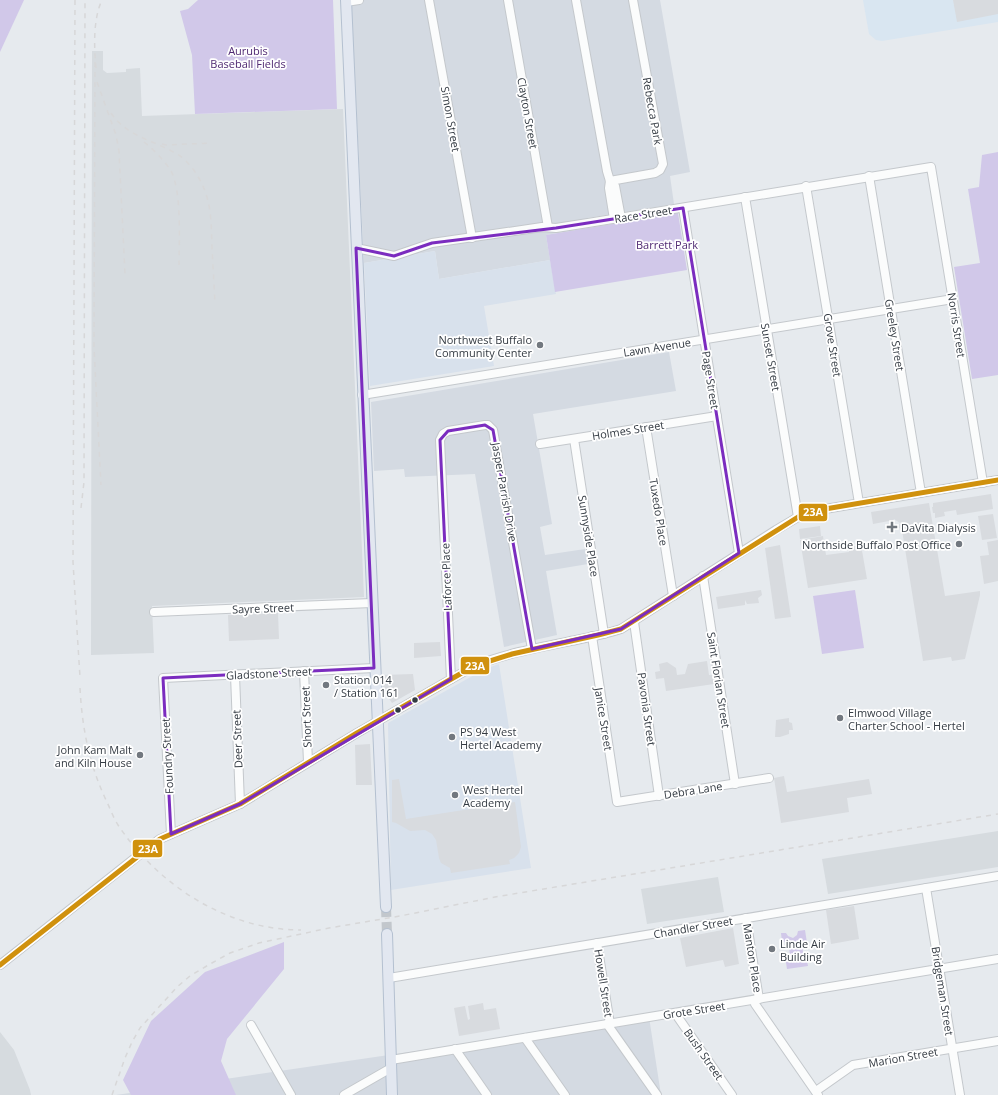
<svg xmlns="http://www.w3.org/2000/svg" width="998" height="1095" font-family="'Open Sans',sans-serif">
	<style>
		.residential { fill: #d4dae2 }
		.commercial { fill: #d9e6f1 }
		.industrial { fill: #d6dbdf }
		.education { fill: #d8e1ec }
		.green { fill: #d1c8e9 }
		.parking { fill: #d8dbdf }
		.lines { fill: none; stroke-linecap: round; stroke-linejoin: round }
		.major-tunnel { stroke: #c2c7cc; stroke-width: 10; stroke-dasharray: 10 5; stroke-linecap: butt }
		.minor-casing { stroke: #c4c8cc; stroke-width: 10 }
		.major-casing { stroke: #b4c0d0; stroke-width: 12 }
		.minor { stroke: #fbfcfc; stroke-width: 8 }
		.major { stroke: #e2e7f0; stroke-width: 10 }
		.rail { stroke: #d7d7d8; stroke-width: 1.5; stroke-dasharray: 5 5; stroke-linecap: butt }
		.bus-1-casing { stroke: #fff; stroke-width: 8 }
		.bus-1 { stroke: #d0910d; stroke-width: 5 }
		.marked { fill: none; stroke: #7b2cbf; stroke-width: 3; stroke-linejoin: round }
		.poi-dot { fill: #72787f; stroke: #fff; stroke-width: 1.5 }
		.bus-dot { fill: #343b43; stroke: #fff; stroke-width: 1.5 }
		.labels { text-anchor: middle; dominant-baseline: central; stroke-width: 3.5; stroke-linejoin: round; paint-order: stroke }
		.park-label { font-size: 11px; fill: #4f2972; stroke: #fff }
		.street-label { font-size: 11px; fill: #343b43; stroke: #fff }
		.poi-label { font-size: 11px; fill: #343b43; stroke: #fff; text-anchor: start }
		.line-badge { stroke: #fff; stroke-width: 1.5 }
		.badge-label { font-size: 11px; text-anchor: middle; font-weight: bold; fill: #fff }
	</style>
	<rect width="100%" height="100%" fill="#e6eaee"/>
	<g class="residential">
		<polygon points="351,0 660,0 690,172 670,176 674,204 587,218 588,228 546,235 550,260 439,279 435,251 364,263"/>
		<polygon points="669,352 676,391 533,414 552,524 540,527 545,555 585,549 588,564 546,571 557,635 504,647 475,474 405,477 404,469 374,471 371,402"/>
		<polygon points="649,1017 661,1095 116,1095"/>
	</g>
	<polygon class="commercial" points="863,0 998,0 998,22 882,41 876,40 869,34"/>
	<g class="industrial">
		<polygon points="92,51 103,51 103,70 107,73 126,72 126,69 140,68 142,116 343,109 364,597 152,606 154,653 91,655"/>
		<polygon points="998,831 998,867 828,894 822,859"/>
		<polygon points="718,877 724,912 647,924 641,889"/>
		<polygon points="0,1032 14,1050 30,1090 31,1095 0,1095"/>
	</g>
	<g class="education">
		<polygon points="435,251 439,279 550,260 556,294 484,306 494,366 370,386 364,263"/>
		<polygon points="499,664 531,868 391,890 388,723 485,669"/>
	</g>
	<g class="green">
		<polygon points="0,0 24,0 0,52"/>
		<polygon points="198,0 333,0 337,109 195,114 192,55 180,11 188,9"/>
		<polygon points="998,152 998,375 972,379 954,267 980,263 968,189 979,187 982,155"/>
		<polygon points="678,213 687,270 555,292 546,235"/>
		<polygon points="855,590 864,648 822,654 813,596"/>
		<polygon points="805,930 807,943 802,944 804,960 807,960 808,966 787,969 785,956 790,955 788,941 782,942 781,933 786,933 788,936 793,938 797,935 798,931"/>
		<polygon points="284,942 284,969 227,1039 221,1061 236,1095 131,1095 123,1080 151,1021 205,972"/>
	</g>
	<g class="parking">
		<polygon points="953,0 998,0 998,14 957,22"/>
		<polygon points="991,494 993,509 957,515 956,510 944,512 945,516 935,518 935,513 933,513 932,507 933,507 933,503"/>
		<polygon points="929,503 945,596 980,591 980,595 965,659 952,661 951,657 923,661 902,530 898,527 900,523 894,519 892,523 889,521 873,524 871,512"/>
		<polygon points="993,514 997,538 982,540 978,516"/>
		<polygon points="820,526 821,536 800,539 799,529"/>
		<polygon points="823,536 826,555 849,552 849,547 861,545 867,579 808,588 800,540"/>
		<polygon points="998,540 998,581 984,584 980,556 989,555 987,542"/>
		<polygon points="780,545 791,617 775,619 765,548"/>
		<polygon points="761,590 762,595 758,598 759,603 747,604 745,600 745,605 718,609 716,597"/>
		<polygon points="278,613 279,639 229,641 228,615"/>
		<polygon points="440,642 441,656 414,658 414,643"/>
		<polygon points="707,661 709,675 712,675 714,684 666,691 664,678 656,679 655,672 660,671 659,664 667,662 676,668 677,675 685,674 688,664"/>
		<polygon points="413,674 415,690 392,703 390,700 383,694 383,675"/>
		<polygon points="789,718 789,722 792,723 793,730 789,730 789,734 780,737 775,737 776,720"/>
		<polygon points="370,744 372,785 356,785 355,745"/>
		<polygon points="784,776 787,792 869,779 872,794 847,798 849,812 781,823 774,778"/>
		<polygon points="399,779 406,819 515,802 521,847 519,853 514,858 509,860 510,864 451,873 450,868 441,863 439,858 436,840 432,834 425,830 410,831 396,823 392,822 392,780"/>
		<polygon points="854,906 859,939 831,944 826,910"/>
		<polygon points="733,928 739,964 725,967 723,960 686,967 680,938"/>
		<polygon points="483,1003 484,1010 496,1008 500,1029 459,1036 454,1008 465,1006 468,1020 470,1019 468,1006"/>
	</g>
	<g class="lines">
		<polyline class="major-tunnel" points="386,907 387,934"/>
		<g class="minor-casing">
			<g id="minor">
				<polyline points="429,0 472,238"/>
				<polyline points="508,0 548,227"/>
				<polyline points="576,0 607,171 610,181 655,173 660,170 663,164 633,0"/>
				<polyline points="346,2 359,0"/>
				<polyline points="869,176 921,493"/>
				<polyline points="610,181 615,186 621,218"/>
				<polyline points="610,181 609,188 614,219"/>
				<polyline points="806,186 859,503"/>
				<polyline points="745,197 798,517"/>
				<polyline points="683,208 739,553"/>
				<polyline points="356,248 394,256 432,243 542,227 556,228 588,223 931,167 983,483"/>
				<polyline points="362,395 953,299"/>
				<polyline points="646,427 673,596"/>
				<polyline points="574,439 604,634"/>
				<polyline points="540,444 717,416"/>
				<polyline points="703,576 735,784"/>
				<polyline points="154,612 372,603"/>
				<polyline points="634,622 659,796"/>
				<polyline points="592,636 617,802 769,778"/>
				<polyline points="304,671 308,762"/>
				<polyline points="235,675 240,804"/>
				<polyline points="451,679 440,440 443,434 448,431 485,425 488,425 493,430 532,649"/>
				<polyline points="171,834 163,678 374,668"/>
				<polyline points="926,888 960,1095"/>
				<polyline points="746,918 759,999"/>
				<polyline points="597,943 610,1024"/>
				<path d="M0,965l144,-114 16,-12 80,-35 117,-71 117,-67c33,-13 67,-19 102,-26 15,-3 30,-6 45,-11l155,-99 22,-13 27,-8 173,-29"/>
				<polyline points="389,978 998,876"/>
				<polyline points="755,1000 755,1004 818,1095"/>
				<polyline points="675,1013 732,1095"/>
				<polyline points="607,1024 657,1095"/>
				<polyline points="251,1025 291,1095"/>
				<polyline points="525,1038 565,1095"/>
				<polyline points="455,1049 487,1095"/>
				<polyline points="391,1060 998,959"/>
				<polyline points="816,1091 853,1065 998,1041"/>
				<polyline points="344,1095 391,1068"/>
			</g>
		</g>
		<g class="major-casing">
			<g id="major">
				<polyline points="346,0 386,907"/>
				<polyline points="387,934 392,1095"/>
			</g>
		</g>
		<use href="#minor" class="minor"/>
		<use href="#major" class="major"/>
		<g class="rail">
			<polyline points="75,0 73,562 77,626"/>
			<polyline points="95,62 94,348 101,485"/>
			<path d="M96,68c-2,-21 -3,-49 6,-68"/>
			<polyline points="97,82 116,135 119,151 125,274"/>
			<path d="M111,113c15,23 42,27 64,40 7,3 13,10 18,16 19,26 18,49 19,79 1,18 2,37 3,55"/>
			<path d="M144,142c10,8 20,18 27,29 11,21 8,70 8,94"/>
			<polyline points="162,144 166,145 211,143"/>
			<polyline points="81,508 84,482 85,0"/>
			<polyline points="77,630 80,677"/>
			<path d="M80,688c2,39 9,76 26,112 4,8 7,17 12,25 40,60 109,105 183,105"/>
			<polyline points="112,1095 125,1058 132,1042 140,1028 177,987 190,976 210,964 230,953 259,943 329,928 400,916 495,897 998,814"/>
		</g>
		<g class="bus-1-casing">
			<polyline id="bus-1" points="0,965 160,839 240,804 357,733 474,666 512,654 598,635 621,629 798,517 825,509 998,480"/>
		</g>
		<use href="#bus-1" class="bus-1"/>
	</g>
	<path class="marked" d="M683,208l56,345 -118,76 -89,20 -39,-219 -8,-5 -37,6 -8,9 11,239 -211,125 -69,30 -8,-156 211,-10 -18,-420 38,8 38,-13 124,-15z"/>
	<g class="poi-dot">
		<circle cx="540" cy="345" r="4"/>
		<path d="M890 521h4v4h4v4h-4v4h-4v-4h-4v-4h4z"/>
		<circle cx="959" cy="544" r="4"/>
		<circle cx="326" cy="685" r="4"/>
		<circle cx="840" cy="718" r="4"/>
		<circle cx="452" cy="737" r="4"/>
		<circle cx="140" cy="755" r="4"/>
		<circle cx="455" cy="795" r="4"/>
		<circle cx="772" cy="949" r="4"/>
	</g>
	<g class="bus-dot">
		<circle cx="415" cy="700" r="3.5"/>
		<circle cx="398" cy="710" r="3.5"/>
	</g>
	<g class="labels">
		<g class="park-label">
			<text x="248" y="50">Aurubis<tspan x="248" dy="13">Baseball Fields</tspan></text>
			<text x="667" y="244">Barrett Park</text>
		</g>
		<g class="street-label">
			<text transform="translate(653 111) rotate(80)">Rebecca Park</text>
			<text transform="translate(528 113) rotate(80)">Clayton Street</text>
			<text transform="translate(451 119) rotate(80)">Simon Street</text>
			<text transform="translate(643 214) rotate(-9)">Race Street</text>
			<text transform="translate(957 325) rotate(81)">Norris Street</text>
			<text transform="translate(895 335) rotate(81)">Greeley Street</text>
			<text transform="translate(833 345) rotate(81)">Grove Street</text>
			<text transform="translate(657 347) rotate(-9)">Lawn Avenue</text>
			<text transform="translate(771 357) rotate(80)">Sunset Street</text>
			<text transform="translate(711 380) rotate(81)">Page Street</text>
			<text transform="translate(628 430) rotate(-9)">Holmes Street</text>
			<text transform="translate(505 492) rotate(80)">Jasper Parrish Drive</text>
			<text transform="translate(659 512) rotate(81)">Tuxedo Place</text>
			<text transform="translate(589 536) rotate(81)">Sunnyside Place</text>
			<text transform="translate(446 577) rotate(-92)">Laforce Place</text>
			<text transform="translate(263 608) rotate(-2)">Sayre Street</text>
			<text transform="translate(269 673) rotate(-3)">Gladstone Street</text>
			<text transform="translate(719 680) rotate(81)">Saint Florian Street</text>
			<text transform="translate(647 709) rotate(82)">Pavonia Street</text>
			<text transform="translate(306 717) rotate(-92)">Short Street</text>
			<text transform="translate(604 719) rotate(81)">Janice Street</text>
			<text transform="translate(237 739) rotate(-92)">Deer Street</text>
			<text transform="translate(167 756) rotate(-93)">Foundry Street</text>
			<text transform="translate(693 790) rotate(-9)">Debra Lane</text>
			<text transform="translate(693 927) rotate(-10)">Chandler Street</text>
			<text transform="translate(753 958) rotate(81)">Manton Place</text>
			<text transform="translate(604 983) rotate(81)">Howell Street</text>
			<text transform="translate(943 991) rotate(81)">Bridgeman Street</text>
			<text transform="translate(694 1010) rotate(-9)">Grote Street</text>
			<text transform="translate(704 1054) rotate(55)">Bush Street</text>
			<text transform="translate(903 1057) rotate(-10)">Marion Street</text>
		</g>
		<g class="poi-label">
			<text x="532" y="339" text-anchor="end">Northwest Buffalo<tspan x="532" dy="13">Community Center</tspan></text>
			<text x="901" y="527">DaVita Dialysis</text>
			<text x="951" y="544" text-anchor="end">Northside Buffalo Post Office</text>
			<text x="334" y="679">Station 014<tspan x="334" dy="13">/ Station 161</tspan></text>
			<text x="848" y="712">Elmwood Village<tspan x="848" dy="13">Charter School - Hertel</tspan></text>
			<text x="460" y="731">PS 94 West<tspan x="460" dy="13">Hertel Academy</tspan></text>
			<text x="132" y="749" text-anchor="end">John Kam Malt<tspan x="132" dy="13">and Kiln House</tspan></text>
			<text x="463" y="789">West Hertel<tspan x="463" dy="13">Academy</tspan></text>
			<text x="780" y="943">Linde Air<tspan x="780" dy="13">Building</tspan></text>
		</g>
	</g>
	<g class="line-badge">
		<rect x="798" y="503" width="30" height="19" rx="4" fill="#d0910d"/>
		<rect x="460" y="656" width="30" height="19" rx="4" fill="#d0910d"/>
		<rect x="132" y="839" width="31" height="19" rx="4" fill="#d0910d"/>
	</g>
	<g class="badge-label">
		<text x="813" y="516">23A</text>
		<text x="475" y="670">23A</text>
		<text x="148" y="853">23A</text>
	</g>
</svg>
